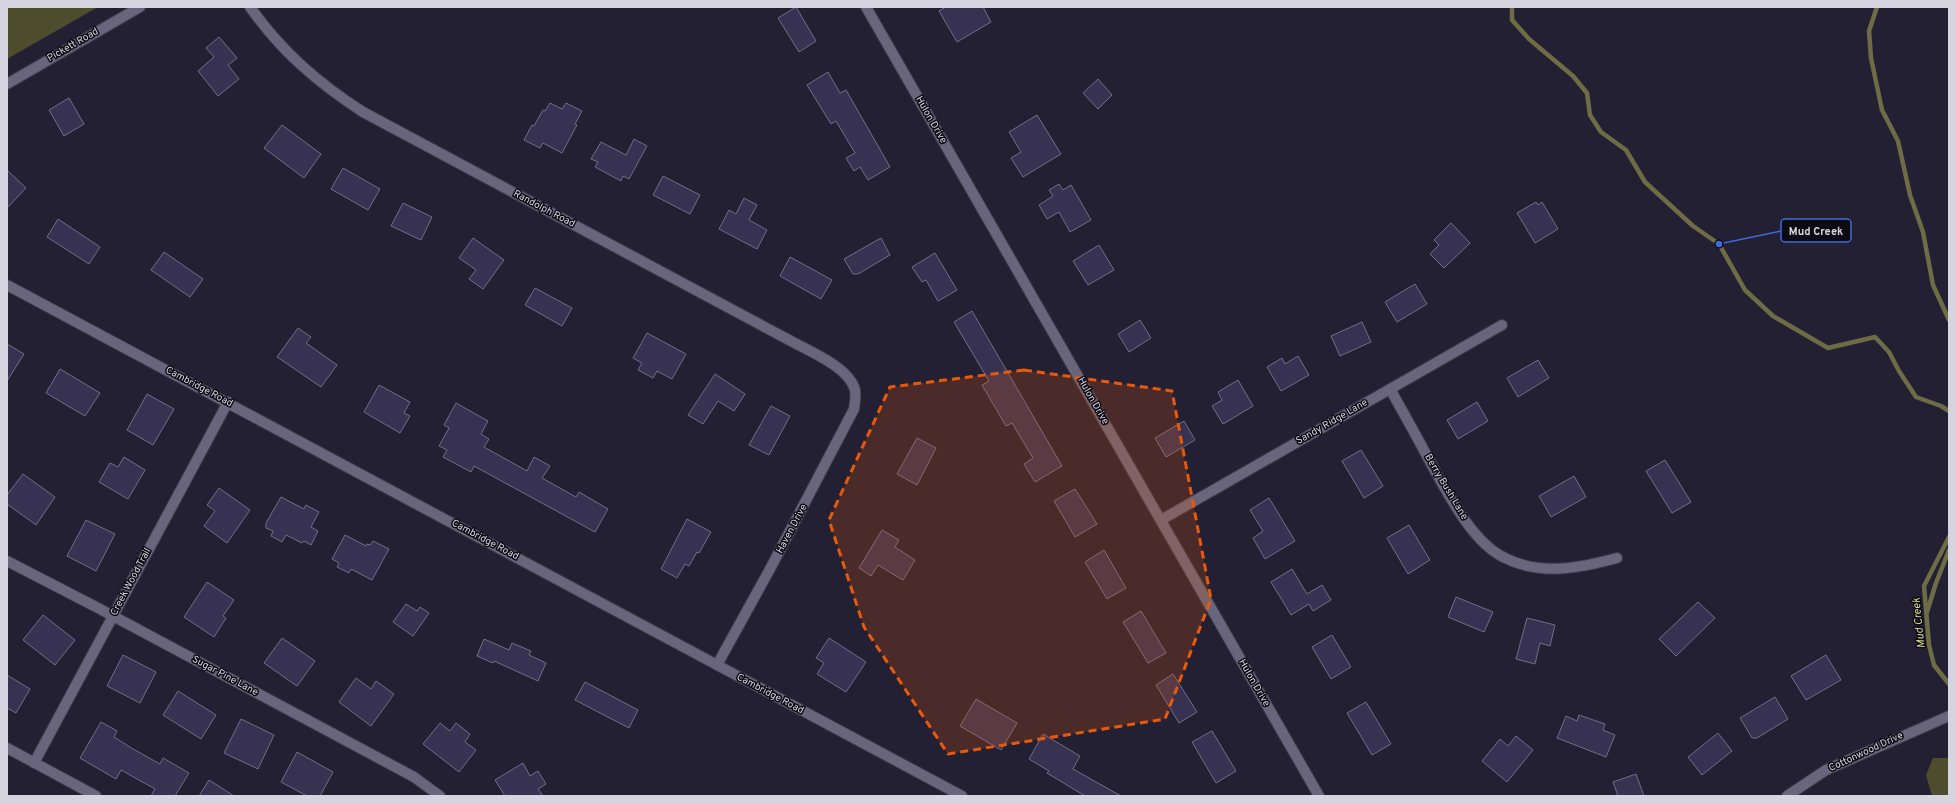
<svg xmlns="http://www.w3.org/2000/svg" width="1956" height="803" font-family="Overpass,sans-serif">
	<style>
		.green { fill: #4d4c2c }
		.lines { fill: none; stroke-linecap: round; stroke-linejoin: round }
		.stream { stroke: #6d6c44; stroke-width: 4.5 }
		.building { fill: #383252; stroke: #716e85 }
		.minor-casing { stroke: #3d3a4a; stroke-width: 12 }
		.minor { stroke: #68657c; stroke-width: 10 }
		.marked { fill: #e8590c; fill-opacity: 0.2; stroke: #e8590c; stroke-width: 3; stroke-dasharray: 8 5; stroke-linejoin: round }
		.labels { text-anchor: middle; dominant-baseline: central; stroke-width: 3; stroke-linejoin: round; paint-order: stroke }
		.street-label { font-size: 10px; fill: #d6d4e1; stroke: #0c0b13 }
		.water-label { font-size: 11px; font-style: italic; fill: #dfdc99; stroke: #0c0b13 }
		.leader { fill: none; stroke: #4269da; stroke-width: 1.5 }
		.callout-dot { fill: #4269da; stroke: #0c0b13; stroke-width: 1.5 }
		.callout { fill: #0c0b13; stroke: #4269da; stroke-width: 1.5 }
		.callout-label { font-size: 11px; text-anchor: middle; font-weight: bold; fill: #d6d4e1 }
	</style>
	<rect width="100%" height="100%" fill="#232033"/>
	<g class="green">
		<polygon points="7,7 98,7 7,59"/>
		<polygon points="1933,758 1949,758 1949,796 1932,796 1926,775"/>
	</g>
	<g class="lines">
		<g class="stream">
			<polyline points="1512,7 1512,20 1529,39 1573,76 1587,93 1590,115 1601,132 1626,150 1645,182 1693,226 1719,244 1745,290 1773,316 1828,348 1875,337 1889,352 1899,371 1916,397 1941,406 1949,411"/>
			<polyline points="1877,7 1869,31 1871,58 1882,110 1898,141 1910,195 1923,232 1933,285 1949,320"/>
			<polyline points="1949,537 1924,586 1929,645 1934,665 1949,684"/>
			<polyline points="1927,612 1936,583 1949,550"/>
		</g>
	</g>
	<g class="building">
		<polygon points="796,7 816,41 799,52 778,18"/>
		<polygon points="946,7 983,7 991,22 957,42 939,11"/>
		<polygon points="219,37 237,58 228,65 239,79 218,96 198,71 214,57 206,48"/>
		<polygon points="828,72 840,93 846,90 890,167 868,180 860,167 854,171 846,158 855,153 836,121 831,124 807,85"/>
		<polygon points="1098,79 1112,95 1098,109 1083,93"/>
		<polygon points="69,98 84,124 64,136 49,110"/>
		<polygon points="550,103 562,109 566,103 582,111 575,124 577,125 562,153 543,143 540,148 524,140 532,125 534,126 543,110 545,111"/>
		<polygon points="1037,115 1061,154 1023,177 1011,158 1021,152 1009,132"/>
		<polygon points="282,125 321,154 304,178 264,148"/>
		<polygon points="634,139 647,146 629,179 623,176 621,181 595,167 598,162 591,159 601,142 626,155"/>
		<polygon points="343,168 380,189 368,210 331,189"/>
		<polygon points="7,170 26,188 7,208"/>
		<polygon points="663,176 700,195 690,214 653,195"/>
		<polygon points="1059,184 1063,190 1071,185 1091,220 1070,232 1059,212 1047,219 1039,205 1053,196 1049,190"/>
		<polygon points="744,198 757,205 749,220 767,230 757,249 719,229 729,210 736,214"/>
		<polygon points="1536,202 1538,205 1542,202 1558,229 1535,243 1517,213"/>
		<polygon points="403,203 432,217 421,240 391,226"/>
		<polygon points="58,219 100,247 89,264 47,237"/>
		<polygon points="1451,223 1470,243 1444,268 1430,254 1439,245 1434,240"/>
		<polygon points="473,238 504,260 483,289 469,279 476,270 459,258"/>
		<polygon points="881,238 890,255 858,274 853,274 844,259"/>
		<polygon points="1099,245 1114,270 1088,285 1073,261"/>
		<polygon points="164,252 203,279 190,297 151,270"/>
		<polygon points="935,253 957,290 938,301 926,280 922,282 912,267"/>
		<polygon points="790,257 832,280 821,299 780,276"/>
		<polygon points="1415,284 1427,304 1397,322 1385,302"/>
		<polygon points="535,288 572,308 562,326 525,305"/>
		<polygon points="972,311 1062,466 1035,482 1024,464 1033,458 1012,423 1006,426 982,385 989,381 954,322"/>
		<polygon points="1140,320 1151,338 1129,352 1118,334"/>
		<polygon points="1362,322 1371,342 1340,356 1331,336"/>
		<polygon points="298,328 311,337 306,343 337,365 321,387 277,357"/>
		<polygon points="647,333 686,354 672,379 657,371 653,378 638,370 642,363 633,358"/>
		<polygon points="7,344 24,354 7,381"/>
		<polygon points="1298,356 1309,375 1281,391 1267,367 1282,358 1285,364"/>
		<polygon points="1538,360 1549,378 1518,397 1507,378"/>
		<polygon points="60,369 100,393 85,416 46,393"/>
		<polygon points="715,374 745,394 734,411 718,401 703,424 688,415"/>
		<polygon points="1238,380 1253,406 1223,424 1212,406 1222,400 1218,392"/>
		<polygon points="379,385 410,402 404,413 410,416 400,433 364,412"/>
		<polygon points="147,394 174,409 153,445 127,430"/>
		<polygon points="1477,402 1488,421 1458,439 1447,420"/>
		<polygon points="456,403 488,421 481,434 489,439 484,447 527,471 534,457 550,466 542,478 576,497 579,492 608,509 595,532 474,466 471,472 443,457 447,450 439,446 449,428 444,425"/>
		<polygon points="771,406 790,416 769,455 749,445"/>
		<polygon points="1184,421 1195,440 1166,457 1155,438"/>
		<polygon points="917,438 936,448 917,485 897,474"/>
		<polygon points="1361,450 1383,486 1364,498 1342,461"/>
		<polygon points="124,457 145,470 128,499 99,482 110,463 118,467"/>
		<polygon points="1665,460 1691,502 1672,513 1646,471"/>
		<polygon points="23,474 55,497 36,525 7,504 7,495"/>
		<polygon points="1574,476 1586,497 1551,517 1539,496"/>
		<polygon points="219,488 250,510 227,543 204,526 215,511 207,505"/>
		<polygon points="1075,489 1097,524 1075,537 1054,501"/>
		<polygon points="281,497 304,509 306,505 319,512 311,527 318,531 311,545 304,541 302,543 286,535 282,542 271,536 273,531 266,528 266,523"/>
		<polygon points="1269,498 1295,541 1265,559 1253,538 1263,531 1250,510"/>
		<polygon points="687,519 711,532 699,553 697,552 689,566 685,564 677,578 661,569"/>
		<polygon points="86,520 115,534 96,571 67,556"/>
		<polygon points="1409,525 1430,560 1408,574 1387,538"/>
		<polygon points="882,530 899,540 895,547 915,560 903,580 878,565 871,576 859,568"/>
		<polygon points="345,535 366,546 367,544 370,545 373,541 389,549 372,580 351,569 349,573 337,567 339,563 332,559"/>
		<polygon points="1104,550 1126,588 1107,599 1085,562"/>
		<polygon points="1292,569 1307,594 1322,585 1331,600 1313,611 1309,604 1291,615 1271,582"/>
		<polygon points="207,582 234,600 223,616 226,618 214,637 184,617"/>
		<polygon points="1456,597 1493,612 1484,632 1448,617"/>
		<polygon points="1698,602 1715,618 1676,656 1659,639"/>
		<polygon points="406,604 417,611 420,607 429,613 413,636 393,622"/>
		<polygon points="1141,611 1166,653 1148,663 1123,622"/>
		<polygon points="43,615 75,640 55,665 23,640"/>
		<polygon points="1527,618 1555,625 1550,646 1540,643 1535,664 1516,659"/>
		<polygon points="1332,635 1351,667 1331,679 1312,647"/>
		<polygon points="282,638 315,661 297,686 264,663"/>
		<polygon points="829,638 866,662 846,692 817,674 824,663 816,658"/>
		<polygon points="484,639 509,650 512,643 531,651 529,655 546,663 538,681 494,661 493,663 477,656"/>
		<polygon points="123,655 156,672 140,703 107,686"/>
		<polygon points="1826,655 1841,680 1806,700 1791,676"/>
		<polygon points="1173,674 1197,712 1179,723 1156,685"/>
		<polygon points="7,675 30,689 16,713 7,708"/>
		<polygon points="356,678 371,689 376,681 394,694 371,726 339,702"/>
		<polygon points="585,682 638,710 629,728 575,700"/>
		<polygon points="178,691 216,715 201,739 163,715"/>
		<polygon points="1775,697 1788,719 1757,738 1752,738 1740,718"/>
		<polygon points="976,699 1017,723 1001,750 960,726"/>
		<polygon points="1366,702 1391,744 1372,755 1347,713"/>
		<polygon points="1579,715 1605,724 1603,730 1615,735 1606,757 1557,738 1566,716 1577,721"/>
		<polygon points="241,719 274,735 258,769 224,753"/>
		<polygon points="101,722 117,731 114,737 133,749 160,764 163,758 189,773 175,796 151,796 155,789 121,770 116,779 80,758"/>
		<polygon points="440,723 450,731 456,723 470,734 465,742 476,750 459,772 423,744"/>
		<polygon points="1212,731 1236,771 1216,783 1192,742"/>
		<polygon points="1718,733 1732,751 1702,775 1688,757"/>
		<polygon points="1043,734 1080,756 1073,769 1121,796 1085,796 1047,773 1049,771 1029,759"/>
		<polygon points="1516,736 1533,750 1507,782 1482,761 1500,739 1508,746"/>
		<polygon points="297,752 333,772 320,796 307,796 281,782"/>
		<polygon points="523,763 530,776 538,771 546,784 538,789 543,796 505,796 495,780"/>
		<polygon points="1636,774 1644,796 1618,796 1613,782"/>
		<polygon points="209,780 234,796 199,796"/>
	</g>
	<g class="lines">
		<g class="minor-casing">
			<g id="minor">
				<path d="M250,7c31,44 68,76 113,105l426,228c20,11 60,27 66,50 1,6 0,13 -1,19l-84,160 -53,96"/>
				<polyline points="866,7 1319,796"/>
				<polyline points="7,84 140,7"/>
				<polyline points="7,285 962,796"/>
				<path d="M1390,389c13,23 26,46 38,69 18,32 43,84 77,100 36,18 75,10 112,0"/>
				<polyline points="1161,520 1502,325"/>
				<polyline points="7,561 100,609 414,777 440,796"/>
				<polyline points="7,748 96,796"/>
				<polyline points="34,763 228,402"/>
				<polyline points="1787,796 1826,770 1949,716"/>
			</g>
		</g>
		<use href="#minor" class="minor"/>
	</g>
	<path class="marked" d="M1024,370l148,21 39,208 -46,120 -217,35 -84,-127 -35,-107 61,-133z"/>
	<g class="labels">
		<g class="street-label">
			<text transform="translate(73 45) rotate(-30)">Pickett Road</text>
			<text transform="translate(931 120) rotate(60)">Hulon Drive</text>
			<text transform="translate(544 209) rotate(28)">Randolph Road</text>
			<text transform="translate(199 387) rotate(28)">Cambridge Road</text>
			<text transform="translate(1093 401) rotate(60)">Hulon Drive</text>
			<text transform="translate(1332 422) rotate(-30)">Sandy Ridge Lane</text>
			<text transform="translate(1446 487) rotate(59)">Berry Bush Lane</text>
			<text transform="translate(792 529) rotate(-62)">Haven Drive</text>
			<text transform="translate(485 540) rotate(28)">Cambridge Road</text>
			<text transform="translate(131 582) rotate(-62)">Creek Wood Trail</text>
			<text transform="translate(225 676) rotate(28)">Sugar Pine Lane</text>
			<text transform="translate(1254 683) rotate(60)">Hulon Drive</text>
			<text transform="translate(770 694) rotate(28)">Cambridge Road</text>
			<text transform="translate(1866 752) rotate(-25)">Cottonwood Drive</text>
		</g>
		<g class="water-label">
			<text transform="translate(1919 623) rotate(-96)">Mud Creek</text>
		</g>
	</g>
	<path class="leader" d="M1719 244L1781 231"/>
	<circle class="callout-dot" cx="1719" cy="244" r="4"/>
	<rect class="callout" x="1781" y="219" width="70" height="23" rx="4"/>
	<g class="callout-label">
		<text x="1816" y="235">Mud Creek</text>
	</g>
	<rect width="1956" height="803" fill="none" stroke="#d6d4e1" stroke-width="16"/>
</svg>
